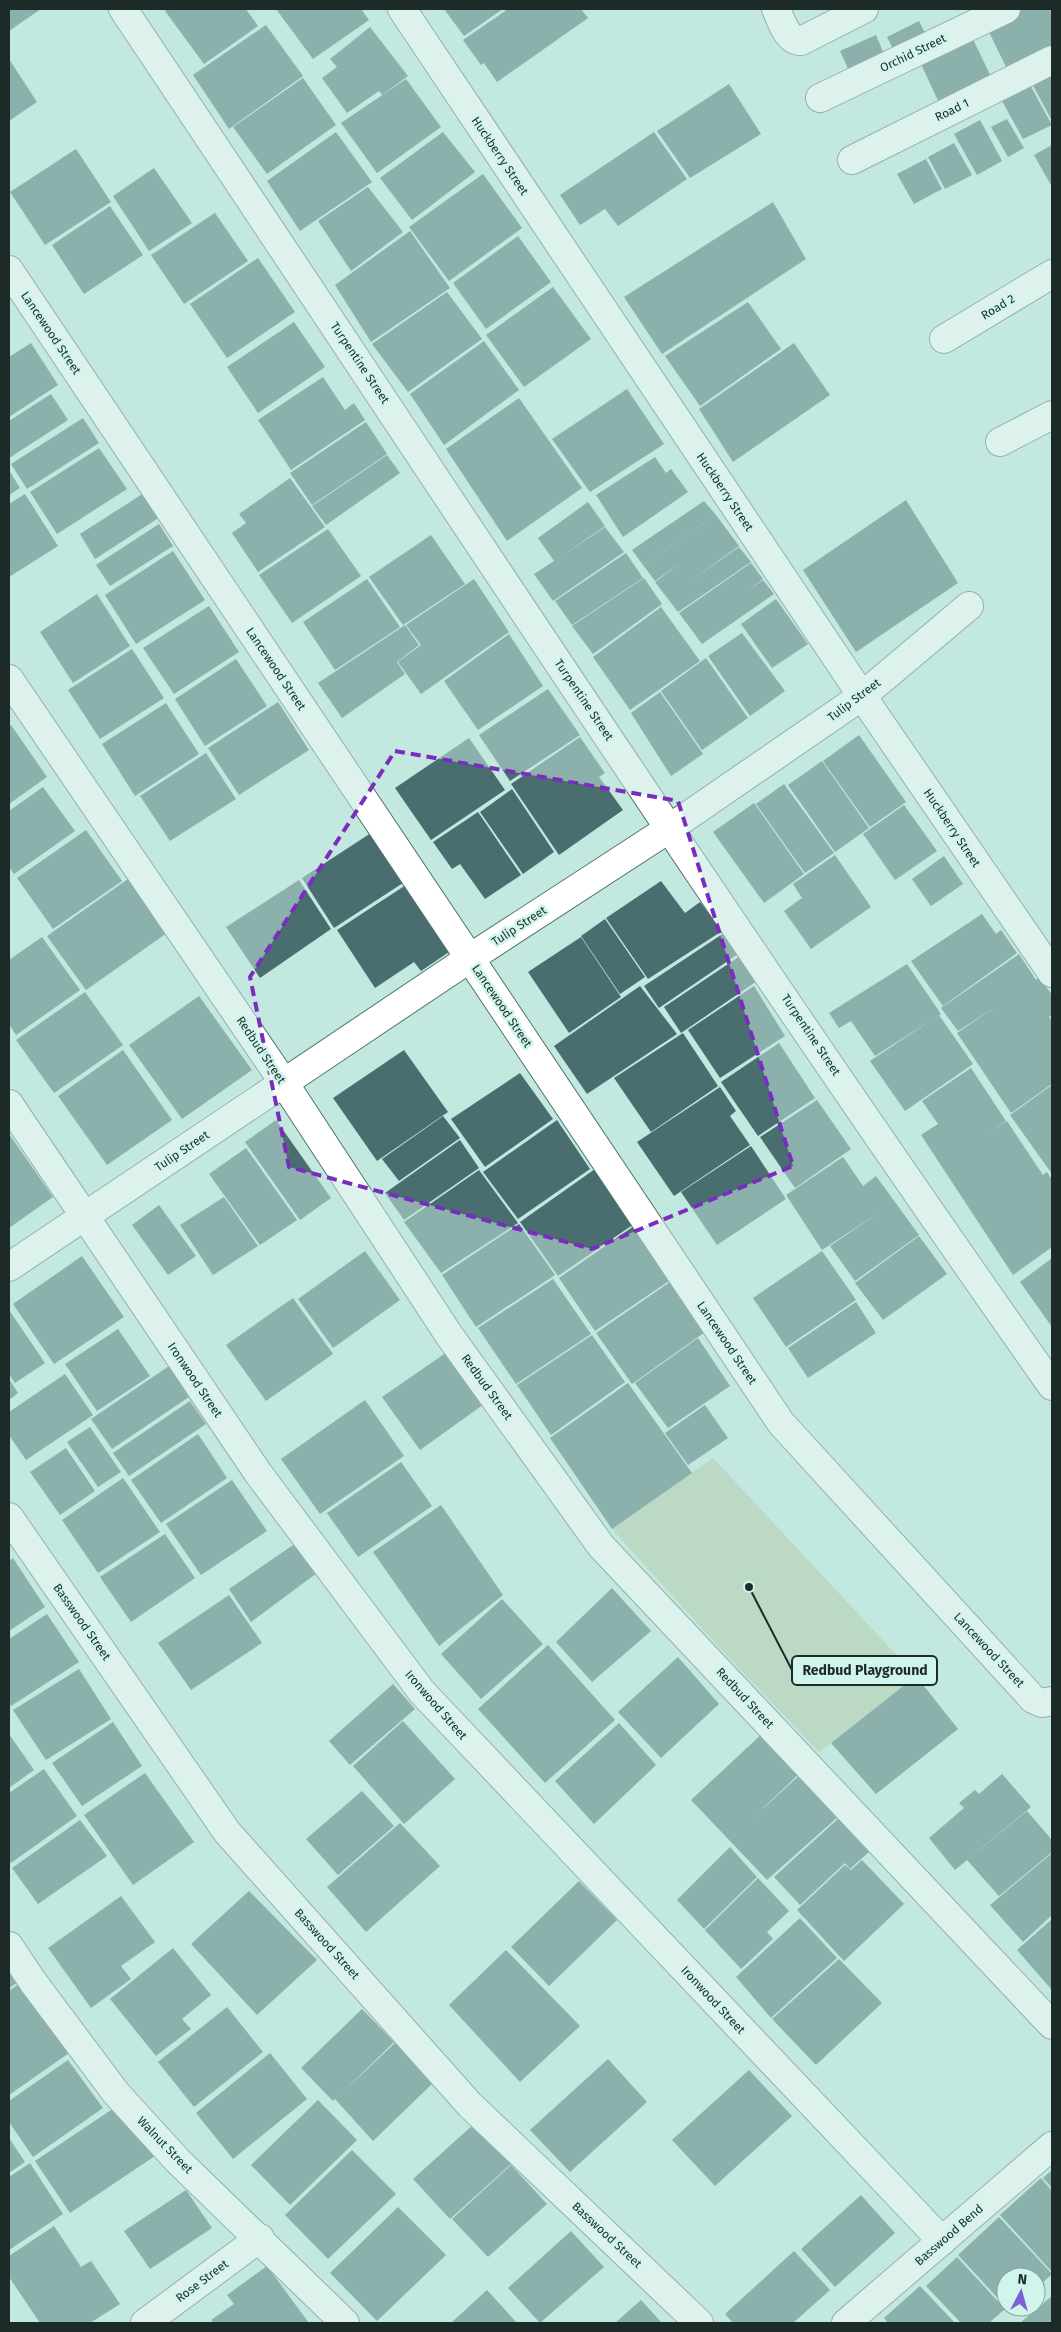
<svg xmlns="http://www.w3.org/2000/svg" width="1061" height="2332" font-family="'Fira Sans',sans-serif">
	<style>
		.green { fill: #b3c7a8 }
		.building { fill: #4a6d70 }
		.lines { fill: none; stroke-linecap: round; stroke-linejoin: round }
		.street-casing { stroke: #51736b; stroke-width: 30 }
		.street { stroke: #fff; stroke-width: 28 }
		.marked { fill: none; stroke: #7b2cbf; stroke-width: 4; stroke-dasharray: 10 6; stroke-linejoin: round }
		.labels { text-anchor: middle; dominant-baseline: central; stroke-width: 5; stroke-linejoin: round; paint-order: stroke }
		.street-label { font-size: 12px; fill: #1d2b28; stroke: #d0f5ec }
		.leader { fill: none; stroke: #1d2b28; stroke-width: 2 }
		.callout-dot { fill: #1d2b28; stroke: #d0f5ec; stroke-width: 2 }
		.callout { fill: #d0f5ec; stroke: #1d2b28; stroke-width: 2 }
		.callout-label { font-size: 14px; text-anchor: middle; font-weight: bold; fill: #1d2b28 }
	</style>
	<rect width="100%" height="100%" fill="#c3e8df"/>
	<polygon class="green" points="713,1458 916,1676 819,1752 717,1645 612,1529"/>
	<g class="building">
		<polygon points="9,9 41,9 9,31"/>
		<polygon points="168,9 246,9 258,26 204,64 165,11"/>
		<polygon points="276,9 361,9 369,20 313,59"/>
		<polygon points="444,9 503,9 464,36"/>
		<polygon points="508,9 581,9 588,18 497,82 484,63 481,65 463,40"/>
		<polygon points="1021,9 1052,9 1052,54 1010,75 986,26"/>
		<polygon points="919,21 926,35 894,51 887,37"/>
		<polygon points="266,25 303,76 229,129 193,75"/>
		<polygon points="370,27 408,76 382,95 379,91 347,113 322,78 337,67 330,59"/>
		<polygon points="876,35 886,59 851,75 840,51"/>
		<polygon points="972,37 994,83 941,107 920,62"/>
		<polygon points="9,59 37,102 9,121"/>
		<polygon points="1052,64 1052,121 1028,76"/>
		<polygon points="1024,74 1052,125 1023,139 996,90"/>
		<polygon points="303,78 336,125 267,174 233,127"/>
		<polygon points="406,79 441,127 377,173 341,123"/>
		<polygon points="729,84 761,134 690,178 657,131"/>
		<polygon points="1007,119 1024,148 1008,157 991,127"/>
		<polygon points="980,120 1002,161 977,175 954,134"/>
		<polygon points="336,132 372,182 300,231 267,181"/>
		<polygon points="443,132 475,172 412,220 380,178"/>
		<polygon points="654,132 687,179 618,226 605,209 580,225 560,195"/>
		<polygon points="954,143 972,175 945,189 928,157"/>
		<polygon points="1052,145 1052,187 1034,155"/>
		<polygon points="76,149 111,202 45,245 10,192"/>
		<polygon points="926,159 942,189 914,204 897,174"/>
		<polygon points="154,168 192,223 149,251 113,196"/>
		<polygon points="483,174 522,228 449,281 409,227"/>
		<polygon points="368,187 403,232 351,271 318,221"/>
		<polygon points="773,202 806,259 662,354 624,297"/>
		<polygon points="110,206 143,255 84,294 52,245"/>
		<polygon points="215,213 248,261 184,304 151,255"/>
		<polygon points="410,231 450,288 371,342 335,285"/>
		<polygon points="518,236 551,282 486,329 453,283"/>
		<polygon points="258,258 295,312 227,358 190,304"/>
		<polygon points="553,287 591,339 524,387 486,335"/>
		<polygon points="447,292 482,339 408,392 372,344"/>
		<polygon points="748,302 781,349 700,406 665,356"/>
		<polygon points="294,322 325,367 258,413 227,367"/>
		<polygon points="484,341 519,390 444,445 410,394"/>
		<polygon points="31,343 58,385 9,417 9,357"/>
		<polygon points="794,343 830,395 733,462 699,409"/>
		<polygon points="323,377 345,410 354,403 365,420 291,470 258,420"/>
		<polygon points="627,389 664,444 590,492 552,439"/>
		<polygon points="51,394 68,420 9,458 9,421"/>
		<polygon points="519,398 582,488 507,541 446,449"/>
		<polygon points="83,418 99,443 27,489 11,464"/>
		<polygon points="366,422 387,454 312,505 290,473"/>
		<polygon points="99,448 127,489 57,534 30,492"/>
		<polygon points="387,455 400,473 326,525 312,506"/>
		<polygon points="655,457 666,473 671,469 688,492 623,537 596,495"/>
		<polygon points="9,470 20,488 9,495"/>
		<polygon points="290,478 325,527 258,572 232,533 246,523 239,514"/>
		<polygon points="144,493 160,517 95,559 80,534"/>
		<polygon points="25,494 58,546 9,577 9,504"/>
		<polygon points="906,500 958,583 856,652 803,570"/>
		<polygon points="704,501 716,515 643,565 632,550"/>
		<polygon points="588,502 605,526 559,558 605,527 624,552 553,601 534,574 554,561 538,538"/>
		<polygon points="716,515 739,546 689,582 739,547 751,562 678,612 655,582 682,562 655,581 643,565"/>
		<polygon points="159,524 173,546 110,586 96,565"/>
		<polygon points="328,529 361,576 292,623 259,575"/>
		<polygon points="431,535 465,584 403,625 369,577"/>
		<polygon points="173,551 205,600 136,644 105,595"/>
		<polygon points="626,553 643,578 572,625 555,601"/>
		<polygon points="751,563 763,579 747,591 763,580 774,594 702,644 679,613"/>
		<polygon points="644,578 662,604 593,654 572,626"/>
		<polygon points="367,579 400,627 335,670 303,622"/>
		<polygon points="474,579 509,632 421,694 398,662 421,645 406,625"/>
		<polygon points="97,594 130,646 73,683 40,632"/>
		<polygon points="776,599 808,644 772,668 741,624"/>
		<polygon points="209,606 239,652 174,694 143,648"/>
		<polygon points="661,607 700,661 630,710 593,657"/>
		<polygon points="405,625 419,645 397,662 405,674 342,718 318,683"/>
		<polygon points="742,633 785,691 750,716 708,656"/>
		<polygon points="509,634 543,686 478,730 444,681"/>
		<polygon points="132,649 164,698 100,739 68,690"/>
		<polygon points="706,658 748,718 702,750 661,691"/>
		<polygon points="236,659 267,706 205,746 175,699"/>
		<polygon points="548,689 580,735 510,781 479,735"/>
		<polygon points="660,692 703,754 671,776 631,713"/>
		<polygon points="278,702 309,750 239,795 208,748"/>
		<polygon points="166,703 199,754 135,796 102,744"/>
		<polygon points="11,725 47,777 9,804 9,726"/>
		<polygon points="859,735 906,802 870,827 823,761"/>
		<polygon points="580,737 605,773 599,777 623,810 559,855 511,784"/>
		<polygon points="469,738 505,790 431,840 395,788"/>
		<polygon points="206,753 236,799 170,841 140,796"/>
		<polygon points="822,761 869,828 835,852 788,785"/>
		<polygon points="784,784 834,853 805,873 756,804"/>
		<polygon points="43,787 75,831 14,874 9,867 9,811"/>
		<polygon points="512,789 554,852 523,874 480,812"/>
		<polygon points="754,803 804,874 764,903 713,832"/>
		<polygon points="904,805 937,851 895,880 863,834"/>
		<polygon points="478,812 521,875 485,899 460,864 452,869 433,842"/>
		<polygon points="86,830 122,881 53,929 17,878"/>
		<polygon points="374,831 406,881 334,928 302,878"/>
		<polygon points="835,855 871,907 811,949 784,911 802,898 793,884"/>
		<polygon points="944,856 963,884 931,906 912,879"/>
		<polygon points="128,879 167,933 86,990 47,936"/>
		<polygon points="299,880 331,929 260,978 226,927"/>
		<polygon points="661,881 685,913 700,902 722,931 648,979 606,918"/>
		<polygon points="409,883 452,950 421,971 414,962 375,988 337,930"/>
		<polygon points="982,914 996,934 1001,930 1017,953 943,1006 911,961"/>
		<polygon points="605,919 645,977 620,994 581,936"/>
		<polygon points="724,933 738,954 659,1008 644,986"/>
		<polygon points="42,937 80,990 16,1035 9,1024 9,960"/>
		<polygon points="581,937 621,997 569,1033 528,972"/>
		<polygon points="1019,954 1036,980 1039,977 1052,995 1052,1015 1049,1017 1052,1021 1052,1084 1011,1113 957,1033 995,1007 958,1031 941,1008"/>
		<polygon points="740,956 757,981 681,1033 664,1007"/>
		<polygon points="907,964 941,1014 875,1056 851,1021 839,1028 829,1013"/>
		<polygon points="640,986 677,1034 587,1094 554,1046"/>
		<polygon points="754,986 785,1036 720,1078 688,1030"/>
		<polygon points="85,992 123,1045 54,1093 16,1040"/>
		<polygon points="199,996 252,1070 182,1119 129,1045"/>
		<polygon points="939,1015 973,1064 905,1111 870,1061"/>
		<polygon points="683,1033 718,1086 651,1132 614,1078"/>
		<polygon points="779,1043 815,1098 758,1136 721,1082"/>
		<polygon points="123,1050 172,1120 107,1165 58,1096"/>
		<polygon points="404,1050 448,1112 377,1161 333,1098"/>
		<polygon points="971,1068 1006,1121 989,1132 1007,1121 1043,1175 1047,1172 1052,1180 1052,1247 1013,1275 921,1135 938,1124 922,1101"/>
		<polygon points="520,1073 553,1119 485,1167 451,1119"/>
		<polygon points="1052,1085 1052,1174 1010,1115"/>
		<polygon points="720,1087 736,1111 730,1116 750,1145 674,1196 637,1142"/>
		<polygon points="817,1100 851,1149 795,1188 760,1137"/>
		<polygon points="443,1116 460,1138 399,1181 382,1159"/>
		<polygon points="276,1120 331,1198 300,1220 245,1142"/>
		<polygon points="557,1120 590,1169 518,1219 483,1172"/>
		<polygon points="9,1134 53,1197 9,1228"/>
		<polygon points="460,1140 479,1168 404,1220 385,1193"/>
		<polygon points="751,1146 786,1199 717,1245 681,1192"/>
		<polygon points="246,1148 297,1220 260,1245 209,1174"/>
		<polygon points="843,1157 863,1186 876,1176 919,1235 855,1281 830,1246 878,1213 822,1250 786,1195"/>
		<polygon points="595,1169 634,1224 558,1276 520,1222"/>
		<polygon points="479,1170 518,1223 441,1273 404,1222"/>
		<polygon points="224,1197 258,1246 213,1275 180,1225"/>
		<polygon points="159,1205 196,1256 168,1275 132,1225"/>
		<polygon points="519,1224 555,1275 476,1327 442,1275"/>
		<polygon points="634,1226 669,1281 595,1331 559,1278"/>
		<polygon points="919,1236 947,1274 883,1320 855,1283"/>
		<polygon points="365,1251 400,1300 333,1348 298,1299"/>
		<polygon points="822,1251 856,1300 786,1347 753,1298"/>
		<polygon points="82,1256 124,1317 54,1364 13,1304"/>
		<polygon points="1052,1258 1052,1327 1020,1282"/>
		<polygon points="553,1279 591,1334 516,1384 478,1328"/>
		<polygon points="670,1282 705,1332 632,1384 596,1333"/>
		<polygon points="293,1298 333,1354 266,1401 226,1345"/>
		<polygon points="856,1302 876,1333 808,1378 788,1348"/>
		<polygon points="9,1310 45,1363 15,1383 9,1374"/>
		<polygon points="118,1329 150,1376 97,1411 65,1364"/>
		<polygon points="592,1335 625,1382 551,1435 517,1385"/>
		<polygon points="698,1338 730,1386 668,1428 635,1383"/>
		<polygon points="450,1350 487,1402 420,1450 382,1397"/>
		<polygon points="169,1366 189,1397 112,1449 91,1419"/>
		<polygon points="65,1374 93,1415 26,1460 9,1435 9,1412"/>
		<polygon points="9,1379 18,1393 9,1400"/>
		<polygon points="628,1383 692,1473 612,1529 550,1438"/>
		<polygon points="365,1400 404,1456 320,1514 281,1459"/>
		<polygon points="190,1401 206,1424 129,1476 113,1453"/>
		<polygon points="705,1405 728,1438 688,1465 665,1433"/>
		<polygon points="90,1427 121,1472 98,1487 67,1442"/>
		<polygon points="198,1434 227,1478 161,1523 131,1480"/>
		<polygon points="66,1448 95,1491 60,1515 30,1472"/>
		<polygon points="401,1462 432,1506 358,1557 327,1513"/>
		<polygon points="123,1478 160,1532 98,1573 62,1520"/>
		<polygon points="232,1480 267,1531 201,1575 166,1524"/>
		<polygon points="441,1505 503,1595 439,1646 373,1552"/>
		<polygon points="165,1534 195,1578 131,1622 100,1577"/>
		<polygon points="296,1543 317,1573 251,1622 229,1589"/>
		<polygon points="13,1558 45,1607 9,1631 9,1561"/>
		<polygon points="612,1588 651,1631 592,1682 556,1642"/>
		<polygon points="229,1595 262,1643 191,1690 158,1643"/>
		<polygon points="502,1599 543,1644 481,1699 441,1654"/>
		<polygon points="47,1614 79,1662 11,1706 9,1703 9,1639"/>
		<polygon points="548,1645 615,1720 545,1783 478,1709"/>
		<polygon points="678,1657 719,1704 661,1758 618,1712"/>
		<polygon points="79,1669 111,1719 46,1760 13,1710"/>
		<polygon points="916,1676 958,1729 876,1794 831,1743"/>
		<polygon points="393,1684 415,1709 350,1765 329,1741"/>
		<polygon points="403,1721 455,1779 404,1824 353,1766"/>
		<polygon points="113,1722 142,1766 82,1806 52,1763"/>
		<polygon points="619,1723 656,1765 594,1824 555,1781"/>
		<polygon points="764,1732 802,1771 754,1817 803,1772 840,1815 767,1880 691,1800"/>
		<polygon points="9,1734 34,1770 9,1788"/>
		<polygon points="44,1769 77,1816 11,1863 9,1860 9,1793"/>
		<polygon points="145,1773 194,1842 133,1885 84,1815"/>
		<polygon points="1002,1774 1031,1807 955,1870 929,1838 964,1808 959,1803 975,1790 979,1794"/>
		<polygon points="362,1791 394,1826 338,1875 306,1839"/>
		<polygon points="1027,1811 1052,1840 1052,1852 999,1896 967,1860"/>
		<polygon points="840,1817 871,1850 850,1869 845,1863 800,1905 774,1877"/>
		<polygon points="80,1820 107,1856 38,1904 12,1868"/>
		<polygon points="400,1823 440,1866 366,1932 327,1887"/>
		<polygon points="730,1847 757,1877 704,1929 677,1900"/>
		<polygon points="1052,1853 1052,1915 1023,1942 990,1905"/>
		<polygon points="862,1860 904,1904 844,1961 797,1910 845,1865 853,1872 851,1870"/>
		<polygon points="758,1878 789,1911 767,1932 773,1939 741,1969 705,1930"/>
		<polygon points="579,1881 617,1920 549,1986 511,1947"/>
		<polygon points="249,1891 317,1960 257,2015 191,1944"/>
		<polygon points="121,1896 155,1942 121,1966 131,1979 91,2008 48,1948"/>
		<polygon points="800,1918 837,1958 771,2018 736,1977"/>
		<polygon points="1052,1919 1052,1990 1017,1950"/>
		<polygon points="173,1948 211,1995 182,2019 191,2029 156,2056 110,1999"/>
		<polygon points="506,1950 580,2026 520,2082 449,2005"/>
		<polygon points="839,1959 882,2003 816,2065 772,2019"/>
		<polygon points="9,1965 20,1981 9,1988"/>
		<polygon points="23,1981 72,2051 9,2095 9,1991"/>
		<polygon points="227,2007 263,2052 194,2107 158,2062"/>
		<polygon points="362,2009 394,2042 341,2094 396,2042 434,2082 373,2141 335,2099 333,2101 301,2068"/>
		<polygon points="270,2053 307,2099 233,2159 196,2113"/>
		<polygon points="608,2059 647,2102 570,2172 530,2130"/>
		<polygon points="68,2060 103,2108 33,2157 9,2122 9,2101"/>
		<polygon points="749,2070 792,2116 715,2186 672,2140"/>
		<polygon points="318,2100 357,2140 290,2205 251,2165"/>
		<polygon points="120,2104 155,2156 70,2213 35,2161"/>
		<polygon points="474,2124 511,2164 450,2219 413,2179"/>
		<polygon points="9,2138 25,2162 9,2173"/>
		<polygon points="352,2150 396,2194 328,2259 285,2215"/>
		<polygon points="30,2163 63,2214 9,2250 9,2177"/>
		<polygon points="511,2165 547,2204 488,2257 452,2219"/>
		<polygon points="1052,2170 1052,2188 1043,2178"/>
		<polygon points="1041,2178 1052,2191 1052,2272 1000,2215"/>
		<polygon points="186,2190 212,2228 150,2269 124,2231"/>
		<polygon points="861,2195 895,2233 835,2287 801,2249"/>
		<polygon points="398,2207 446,2255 377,2321 330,2273"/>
		<polygon points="999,2217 1052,2274 1036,2289 1036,2277 1006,2277 1006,2307 958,2255"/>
		<polygon points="54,2226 81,2267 91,2261 120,2304 90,2323 40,2323 9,2277 9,2256"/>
		<polygon points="571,2231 604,2267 540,2323 508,2288"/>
		<polygon points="794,2251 830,2290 793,2323 733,2323 725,2314"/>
		<polygon points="957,2257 1005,2309 989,2323 961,2323 926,2286"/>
		<polygon points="267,2266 309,2323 214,2323 211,2320 234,2304 227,2295"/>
		<polygon points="920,2286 955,2323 888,2323 884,2318"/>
		<polygon points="487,2290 517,2323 451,2323"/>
		<polygon points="1052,2296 1052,2323 1020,2323"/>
		<polygon points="641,2300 662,2323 615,2323"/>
	</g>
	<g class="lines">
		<g class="street-casing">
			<g id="street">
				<path d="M123,9c308,460 610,925 929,1377"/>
				<polyline points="402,9 862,696 1052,973"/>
				<path d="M776,9c5,11 11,32 25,32l63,-32"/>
				<polyline points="820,98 1006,9"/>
				<polyline points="852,160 1052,60"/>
				<polyline points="9,270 781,1423 1033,1699 1042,1703 1052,1701"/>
				<polyline points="944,339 1052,274"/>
				<polyline points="1000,442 1052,415"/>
				<polyline points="9,679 284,1083 449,1335 601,1546 1052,2025"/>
				<polyline points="9,1104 258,1473 422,1692 942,2241"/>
				<polyline points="9,1267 470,958 670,828 862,696 969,606"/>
				<polyline points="9,1517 227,1832 470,2105 699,2323"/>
				<polyline points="9,1946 33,1982 116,2093 178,2161 345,2323"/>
				<polyline points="145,2323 260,2238"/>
				<polyline points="846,2323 1052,2146"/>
			</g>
		</g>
		<use href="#street" class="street"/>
	</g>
	<path d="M0 0H1061V2332H0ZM395,751l283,50 115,365 -201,83 -303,-82 -39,-190z" fill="#c3e8df" fill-opacity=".55" fill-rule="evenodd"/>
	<path class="marked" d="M395,751l283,50 115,365 -201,83 -303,-82 -39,-190z"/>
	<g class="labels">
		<g class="street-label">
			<text transform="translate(913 53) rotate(-26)">Orchid Street</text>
			<text transform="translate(952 110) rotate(-26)">Road 1</text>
			<text transform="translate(500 156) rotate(56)">Huckberry Street</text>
			<text transform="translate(998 307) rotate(-31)">Road 2</text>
			<text transform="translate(51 333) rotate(56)">Lancewood Street</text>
			<text transform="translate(360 363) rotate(56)">Turpentine Street</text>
			<text transform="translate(725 492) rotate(56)">Huckberry Street</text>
			<text transform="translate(276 669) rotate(56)">Lancewood Street</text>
			<text transform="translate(584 700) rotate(56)">Turpentine Street</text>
			<text transform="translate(854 700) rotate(-37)">Tulip Street</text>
			<text transform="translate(952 828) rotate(56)">Huckberry Street</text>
			<text transform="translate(519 926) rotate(-33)">Tulip Street</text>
			<text transform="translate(502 1006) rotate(56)">Lancewood Street</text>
			<text transform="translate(811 1035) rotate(56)">Turpentine Street</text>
			<text transform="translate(261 1050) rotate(56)">Redbud Street</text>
			<text transform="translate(182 1151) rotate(-34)">Tulip Street</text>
			<text transform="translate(727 1343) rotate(56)">Lancewood Street</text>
			<text transform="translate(195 1380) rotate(56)">Ironwood Street</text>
			<text transform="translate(487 1387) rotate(54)">Redbud Street</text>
			<text transform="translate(82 1622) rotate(55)">Basswood Street</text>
			<text transform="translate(989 1650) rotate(47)">Lancewood Street</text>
			<text transform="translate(745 1698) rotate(47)">Redbud Street</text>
			<text transform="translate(436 1705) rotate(49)">Ironwood Street</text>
			<text transform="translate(327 1944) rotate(48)">Basswood Street</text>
			<text transform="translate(713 2000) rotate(47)">Ironwood Street</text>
			<text transform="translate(165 2145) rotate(46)">Walnut Street</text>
			<text transform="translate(607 2235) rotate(43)">Basswood Street</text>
			<text transform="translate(949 2235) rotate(-41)">Basswood Bend</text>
			<text transform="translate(202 2281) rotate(-37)">Rose Street</text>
		</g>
	</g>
	<path class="leader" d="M749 1587L792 1670"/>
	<circle class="callout-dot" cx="749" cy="1587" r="5"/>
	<rect class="callout" x="792" y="1656" width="145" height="29" rx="5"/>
	<g class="callout-label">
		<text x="865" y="1675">Redbud Playground</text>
	</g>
	<rect width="1061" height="2332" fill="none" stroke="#1d2b28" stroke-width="20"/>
	<g transform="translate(1021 2292) rotate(6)"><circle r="24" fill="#d0f5ec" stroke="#88a49e"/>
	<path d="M0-4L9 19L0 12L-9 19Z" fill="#7b60da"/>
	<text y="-8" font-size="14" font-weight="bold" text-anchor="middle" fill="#1d2b28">N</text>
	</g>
</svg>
